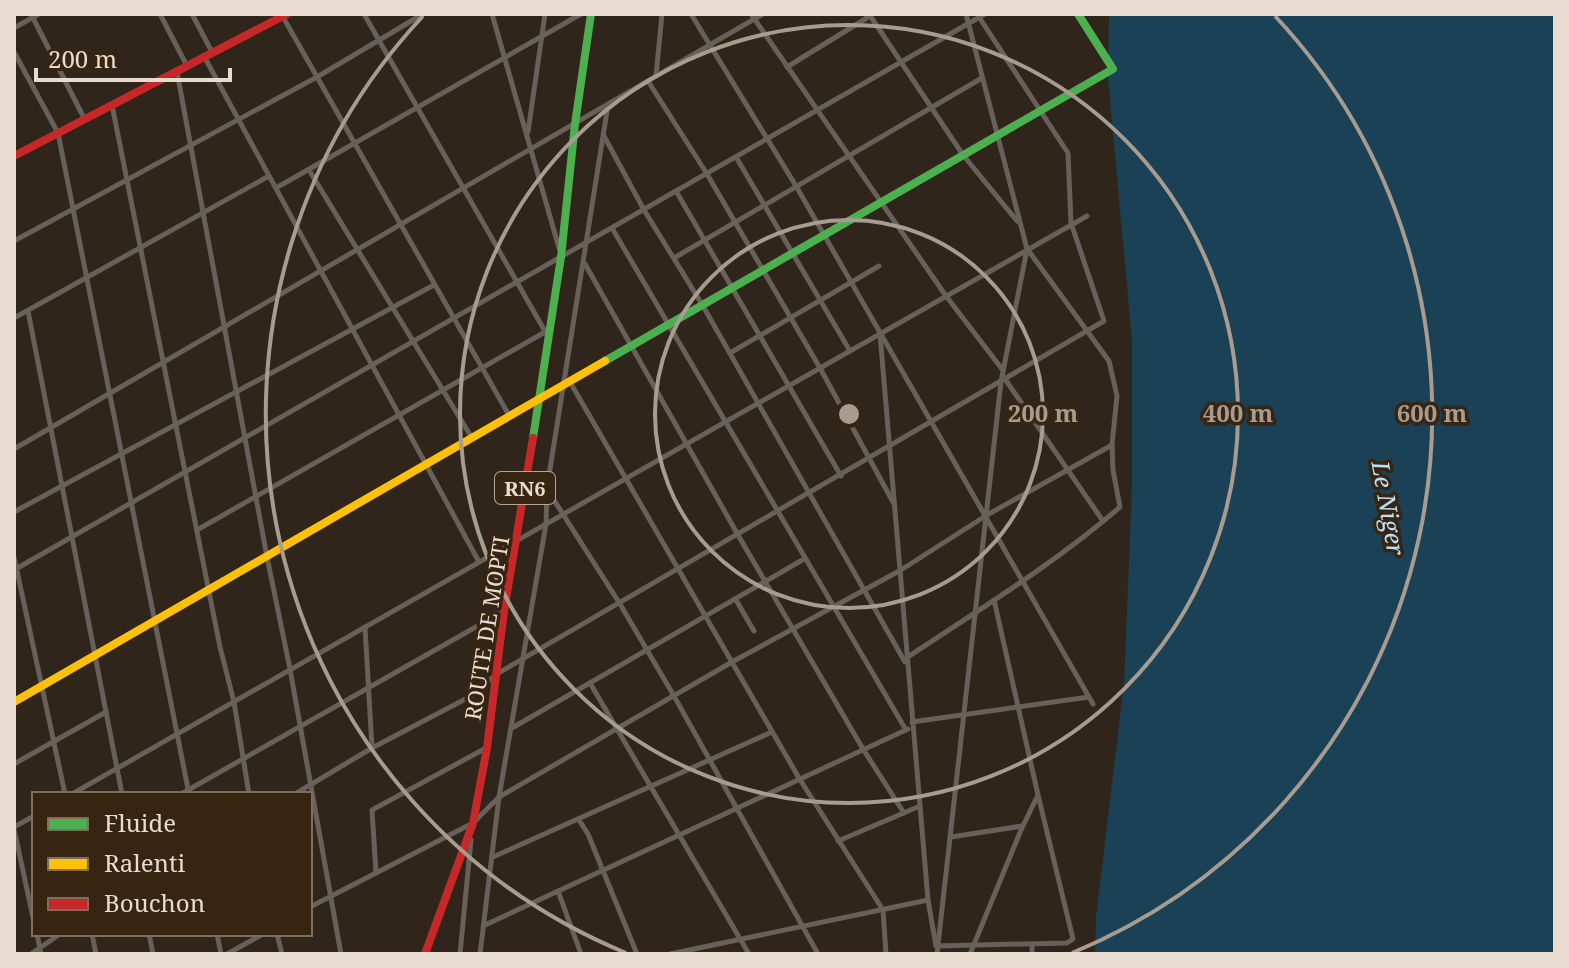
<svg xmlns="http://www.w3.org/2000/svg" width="1569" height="968" font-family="'Noto Serif',serif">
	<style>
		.water { fill: #1a4155 }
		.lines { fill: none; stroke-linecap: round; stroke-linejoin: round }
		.street { stroke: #67605b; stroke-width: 5 }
		.fast { stroke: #4caf50; stroke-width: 8 }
		.slow { stroke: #ffc107; stroke-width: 8 }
		.jam { stroke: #c62828; stroke-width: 8 }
		.ring { fill: none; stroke: #a79c90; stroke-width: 4 }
		.labels { text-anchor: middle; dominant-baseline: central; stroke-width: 7; stroke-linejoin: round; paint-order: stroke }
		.shield { fill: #372512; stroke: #b3a597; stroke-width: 2 }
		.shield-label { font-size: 20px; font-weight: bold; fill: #e8dcd0 }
		.street-label { font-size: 22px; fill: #e8dcd0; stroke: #372512 }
		.water-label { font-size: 24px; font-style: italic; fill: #b8e0fa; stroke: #372512 }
		.centre { fill: #a79c90; stroke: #372512; stroke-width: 4 }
		.ring-label { font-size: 24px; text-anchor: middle; font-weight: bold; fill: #a79c90; stroke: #372512; stroke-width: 7; stroke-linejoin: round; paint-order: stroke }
	</style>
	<rect width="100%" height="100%" fill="#2f251a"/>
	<polygon class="water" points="1109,14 1555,14 1555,954 1095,954 1096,917 1124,683 1132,486 1132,340 1108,79"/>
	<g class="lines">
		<g class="street">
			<polyline points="31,14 84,118"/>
			<polyline points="160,14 187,66"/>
			<polyline points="192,14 212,52"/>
			<polyline points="364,14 546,333"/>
			<polyline points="492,14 559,248"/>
			<polyline points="691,14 796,186 1093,704"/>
			<polyline points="751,14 946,296 1002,369"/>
			<polyline points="869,14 963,155 1017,221"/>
			<polyline points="283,17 510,417"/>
			<polyline points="14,28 39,14"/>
			<polyline points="14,52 58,133 189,794"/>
			<polyline points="205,58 479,562"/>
			<polyline points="787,67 870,16"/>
			<polyline points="177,72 267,557 290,669 341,954"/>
			<polyline points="656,76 662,14"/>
			<polyline points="648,81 707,174 820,368 893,502"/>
			<polyline points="112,105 220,647 234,702 249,794"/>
			<polyline points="528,132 545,14"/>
			<polyline points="604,136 644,210 703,306 905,662"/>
			<polyline points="736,157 850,351"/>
			<polyline points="309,170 472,438"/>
			<polyline points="276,188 581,14"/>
			<polyline points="676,191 841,476"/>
			<polyline points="612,228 906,730"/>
			<polyline points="14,241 317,77 423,14"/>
			<polyline points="674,258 982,78"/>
			<polyline points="585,264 738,535 863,749 904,813"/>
			<polyline points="28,311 122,794"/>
			<polyline points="14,318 269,176"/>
			<polyline points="880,334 928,900 936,946 1067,943 1073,939 1038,795"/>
			<polyline points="730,353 879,266"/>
			<polyline points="1005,379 1103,521"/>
			<polyline points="570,382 799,778 883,910 886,954"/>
			<polyline points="14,449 763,14"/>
			<polyline points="547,489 620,604 674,696 818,954"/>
			<polyline points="14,512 434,285"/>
			<polyline points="197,530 545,332"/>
			<polyline points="14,557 65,794"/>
			<polyline points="14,570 985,14"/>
			<polyline points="736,600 754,631"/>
			<polyline points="365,627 372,748"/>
			<path d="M908,657c72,-48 146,-93 212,-150l-7,-37 -1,-25 5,-49 -8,-35 -81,-111"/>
			<polyline points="590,683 749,954"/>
			<polyline points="912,722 1089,697"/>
			<polyline points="512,728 804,559"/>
			<polyline points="14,764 106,712"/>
			<polyline points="72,794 1087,216"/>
			<polyline points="181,794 504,611"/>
			<polyline points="295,794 372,748 477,693 495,675 1104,321 1071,223 1068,153 979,17"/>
			<polyline points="579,820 588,834 637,954"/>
			<polyline points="14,827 34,816"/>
			<polyline points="14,829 34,922"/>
			<polyline points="951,837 1022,826"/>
			<polyline points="838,841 920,806"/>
			<polyline points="493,857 772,732"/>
			<polyline points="376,873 372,810 486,748"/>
			<polyline points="558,891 581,954"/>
			<polyline points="310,907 473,823 499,797 732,662 901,570 987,515 1112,445"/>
			<polyline points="485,925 908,729"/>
			<polyline points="37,934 41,954"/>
			<polyline points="92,934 96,954"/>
			<polyline points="149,934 153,954"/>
			<polyline points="217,934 221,954"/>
			<polyline points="277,934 282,954"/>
			<polyline points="31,954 60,934"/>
			<polyline points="227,954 263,934"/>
			<polyline points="460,954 471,840"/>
			<polyline points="480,954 499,797 546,524 547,488 608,105"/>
			<polyline points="670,954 928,900"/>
			<polyline points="937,954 1001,382 1027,249 966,14"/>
			<polyline points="970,954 1021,830 1038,795 994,600"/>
			<polyline points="1032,954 1032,944"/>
		</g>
		<g class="fast">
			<polyline points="605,361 1113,69 1078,14"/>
			<polyline points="533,438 561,257 575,124 591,14"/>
		</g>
		<polyline class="slow" points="14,702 605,361"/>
		<g class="jam">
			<polyline points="14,156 287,14"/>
			<polyline points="425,954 473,823 487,748 504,611 533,438"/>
		</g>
	</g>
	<g class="ring">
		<circle cx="849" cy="414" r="194"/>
		<circle cx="849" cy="414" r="389"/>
		<path d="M626 953A583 583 0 0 1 423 16M1275 16A583 583 0 0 1 1072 953"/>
	</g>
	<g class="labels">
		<rect class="shield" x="495" y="472" width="60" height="32" rx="6"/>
		<g class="shield-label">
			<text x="525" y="488">RN6</text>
		</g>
		<g class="street-label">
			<text transform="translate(486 628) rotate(-81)">ROUTE DE MOPTI</text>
		</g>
		<g class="water-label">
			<text transform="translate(1389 508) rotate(80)">Le Niger</text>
		</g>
	</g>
	<circle cx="849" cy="414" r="12" class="centre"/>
	<g class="ring-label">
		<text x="1043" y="422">200 m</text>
		<text x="1238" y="422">400 m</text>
		<text x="1432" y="422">600 m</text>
	</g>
	<rect width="1569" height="968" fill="none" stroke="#e8dcd0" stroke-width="32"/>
	<rect x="32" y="792" width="280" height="144" fill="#372512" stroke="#7e6e5e" stroke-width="2"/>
	<rect x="48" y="818" width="40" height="12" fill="#4caf50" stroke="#7e6e5e" stroke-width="2"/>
	<text x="104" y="832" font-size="24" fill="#e8dcd0">Fluide</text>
	<rect x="48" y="858" width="40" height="12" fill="#ffc107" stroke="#7e6e5e" stroke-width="2"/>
	<text x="104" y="872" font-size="24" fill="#e8dcd0">Ralenti</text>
	<rect x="48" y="898" width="40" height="12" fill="#c62828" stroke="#7e6e5e" stroke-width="2"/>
	<text x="104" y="912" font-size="24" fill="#e8dcd0">Bouchon</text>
	<path d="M36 68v12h194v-12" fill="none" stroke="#e8dcd0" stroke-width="4"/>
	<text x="48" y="68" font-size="24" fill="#e8dcd0" stroke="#372512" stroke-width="6" paint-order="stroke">200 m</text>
</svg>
